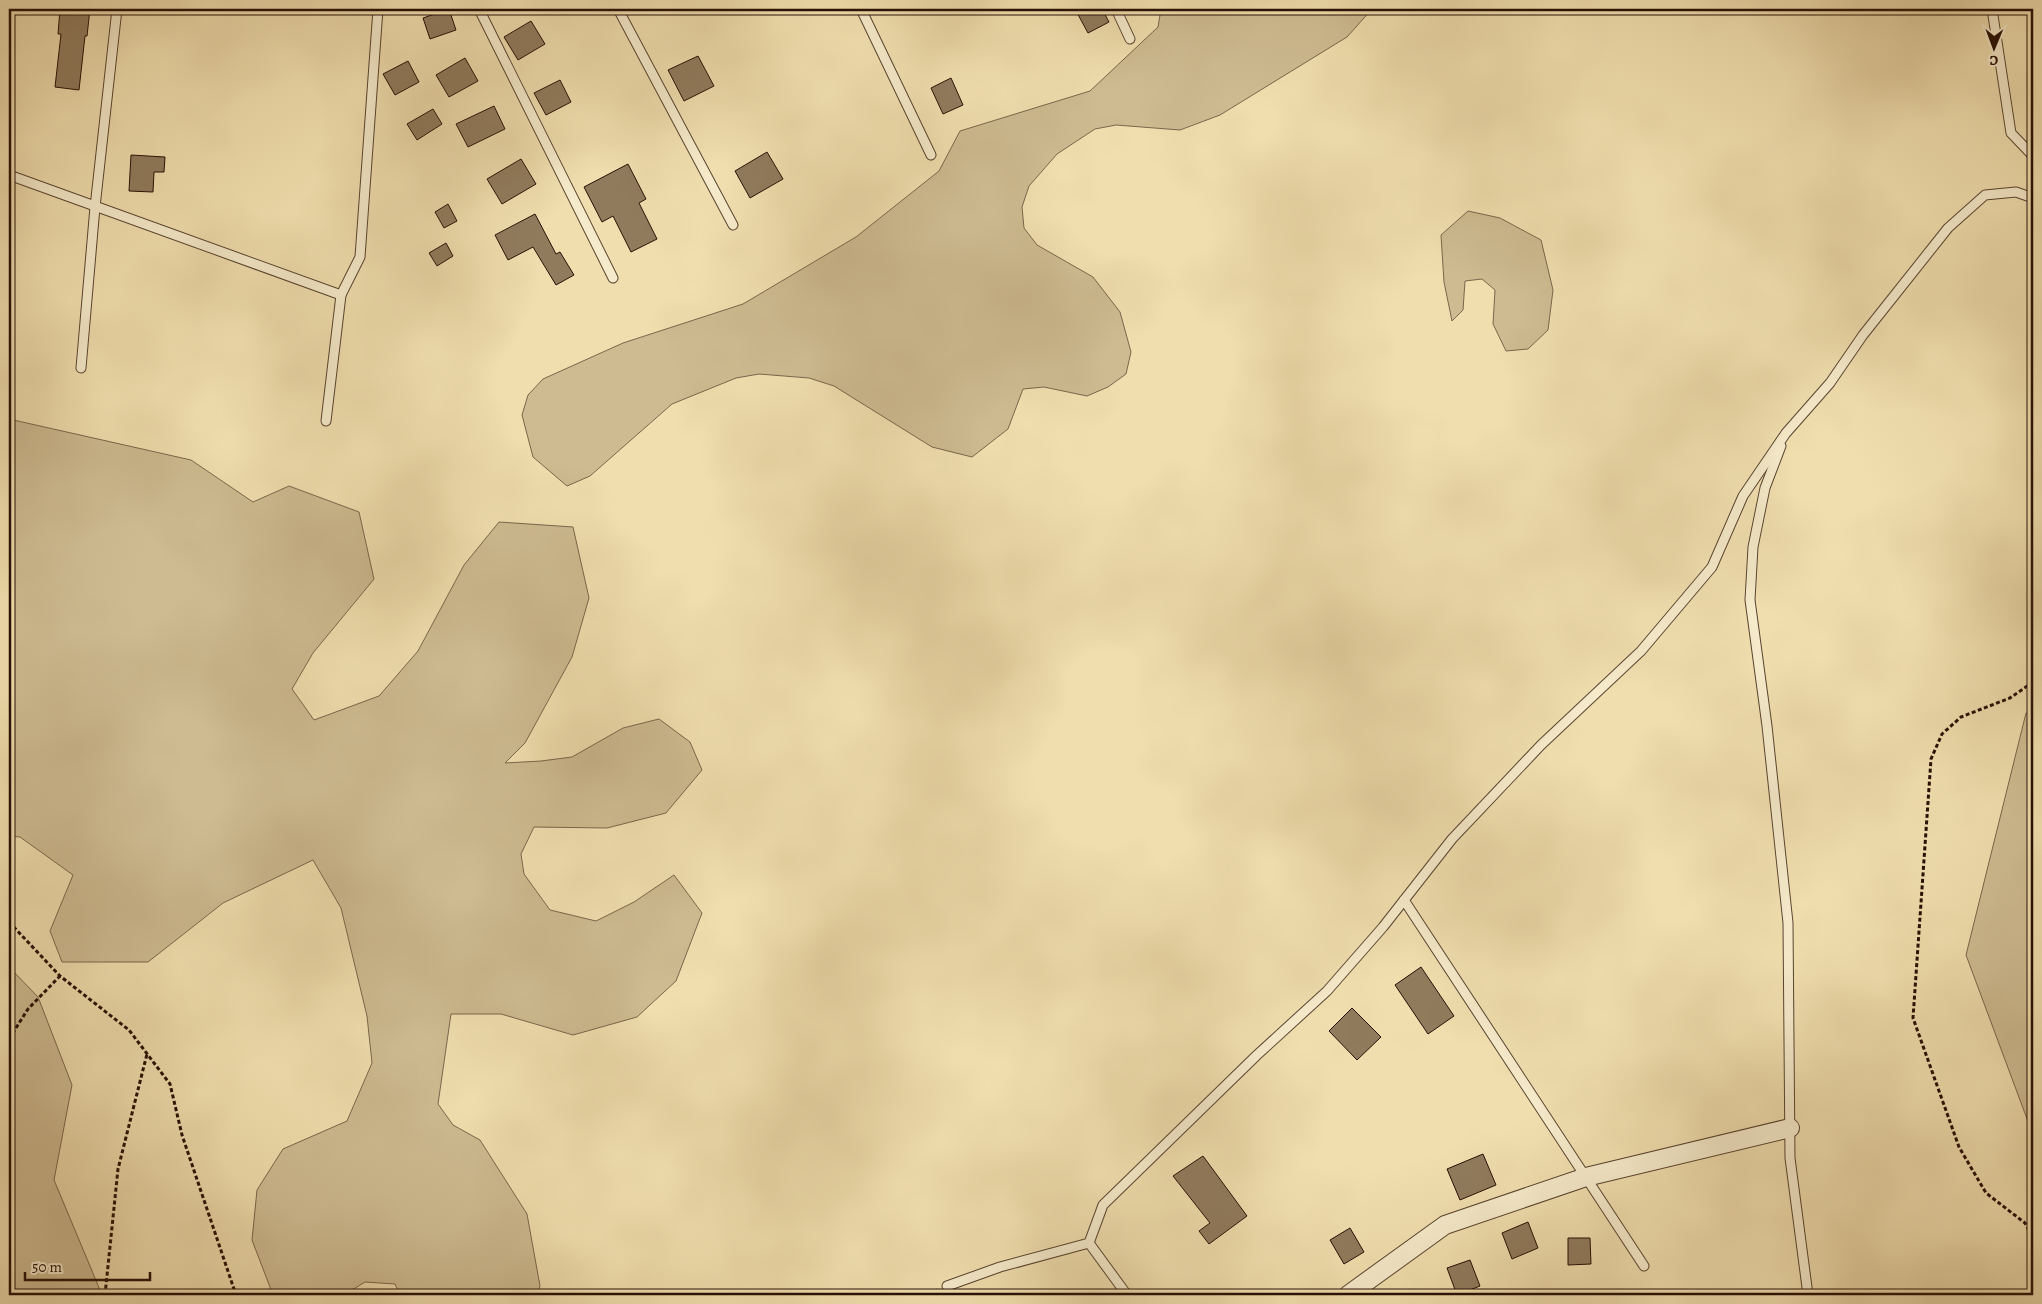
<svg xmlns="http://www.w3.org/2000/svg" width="2042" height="1304" font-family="Alegreya,serif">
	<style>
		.green { fill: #cebb91; stroke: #7a664c }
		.building { fill: #907b5d; stroke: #271006 }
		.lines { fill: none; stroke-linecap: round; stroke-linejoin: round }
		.lane-casing { stroke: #594430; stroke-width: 11 }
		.street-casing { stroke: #594430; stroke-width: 20 }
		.path { stroke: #271006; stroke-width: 3; stroke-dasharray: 4 2.5; stroke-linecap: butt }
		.lane { stroke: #f5eaca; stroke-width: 9 }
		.street { stroke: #f5eaca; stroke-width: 18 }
	</style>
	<rect width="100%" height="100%" fill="#f0deae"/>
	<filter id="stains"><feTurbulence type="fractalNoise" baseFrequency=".004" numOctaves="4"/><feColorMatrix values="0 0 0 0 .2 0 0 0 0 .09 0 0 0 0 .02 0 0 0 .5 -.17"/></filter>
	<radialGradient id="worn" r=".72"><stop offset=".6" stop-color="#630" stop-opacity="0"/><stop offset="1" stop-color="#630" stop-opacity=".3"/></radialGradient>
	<g class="green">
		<polygon points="1161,9 1372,9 1347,37 1220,115 1180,130 1116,125 1095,129 1057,154 1029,186 1022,207 1024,228 1037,245 1093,277 1120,312 1131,352 1126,374 1108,387 1087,396 1044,387 1023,389 1008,429 972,457 932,447 834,386 809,378 759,374 736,378 672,404 590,476 567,486 533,457 522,415 528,395 543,379 623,343 743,304 856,237 939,171 960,131 1090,91 1158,27"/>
		<polygon points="1468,211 1500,218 1541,240 1553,290 1548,330 1528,349 1506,351 1493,324 1495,290 1482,279 1465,281 1463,310 1452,321 1444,282 1441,235"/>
		<polygon points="9,419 191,460 253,502 289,486 359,512 374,579 313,653 292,689 314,720 379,696 418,651 464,565 499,522 573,527 589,598 572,657 525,743 505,763 541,761 572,757 623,728 659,719 690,742 702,770 666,813 607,828 534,827 521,854 524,874 550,910 596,921 634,902 674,875 702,913 676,981 637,1017 573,1035 501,1014 451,1014 438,1104 453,1125 480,1140 527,1214 540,1286 537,1295 400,1295 395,1284 365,1282 344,1295 273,1295 252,1240 257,1190 283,1149 347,1121 372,1063 367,1016 341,908 313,860 223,903 148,962 62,962 50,931 73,875 20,837 9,836"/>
		<polygon points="2026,713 2033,715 2033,1135 1966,955"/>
		<polygon points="9,967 38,997 72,1085 54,1180 100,1290 100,1295 9,1295"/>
	</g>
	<g class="building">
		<polygon points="60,9 90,9 87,36 85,36 79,90 55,87 61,34 58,34"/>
		<polygon points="449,9 456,30 430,39 423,18"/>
		<polygon points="1075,9 1102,9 1109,22 1088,33"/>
		<polygon points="531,21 545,44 518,60 504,37"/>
		<polygon points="698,56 714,86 684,101 668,70"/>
		<polygon points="465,58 478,81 449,97 436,75"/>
		<polygon points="408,61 419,82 395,95 383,74"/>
		<polygon points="951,78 963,105 943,114 931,88"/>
		<polygon points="560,80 571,102 546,115 534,93"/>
		<polygon points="494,106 505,129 468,147 456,124"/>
		<polygon points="433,109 442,124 417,140 407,124"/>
		<polygon points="767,152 783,179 750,198 735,171"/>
		<polygon points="131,155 165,157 164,172 154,172 153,192 129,191"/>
		<polygon points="521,159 536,184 502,204 487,179"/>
		<polygon points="628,164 646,199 639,203 657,239 631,252 613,216 602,222 584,187"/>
		<polygon points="448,204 457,221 444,228 435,212"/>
		<polygon points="535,214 556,254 560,252 574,275 556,285 533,247 508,260 495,235"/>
		<polygon points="446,243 453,256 437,266 429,253"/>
		<polygon points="1421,967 1454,1016 1428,1034 1395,985"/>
		<polygon points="1352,1008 1381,1037 1357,1060 1329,1031"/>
		<polygon points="1483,1154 1496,1185 1460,1200 1447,1169"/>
		<polygon points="1203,1156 1247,1216 1209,1244 1199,1231 1210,1223 1173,1176"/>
		<polygon points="1528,1222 1538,1248 1512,1259 1502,1233"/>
		<polygon points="1350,1228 1364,1252 1344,1264 1330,1240"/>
		<polygon points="1568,1238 1590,1238 1591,1264 1568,1265"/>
		<polygon points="1470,1260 1480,1286 1457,1295 1447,1268"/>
	</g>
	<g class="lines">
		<g class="lane-casing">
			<g id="lane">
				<polyline points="479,9 613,278"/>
				<polyline points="618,9 733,225"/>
				<polyline points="861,9 931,155"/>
				<polyline points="1116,9 1130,39"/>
				<polyline points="1992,9 2011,133 2033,156"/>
				<polyline points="9,175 341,295 360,257 378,9"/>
				<polyline points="81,368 95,207 117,9"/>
				<polyline points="326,421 341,295"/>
				<polyline points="1781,446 1765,488 1753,547 1750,600 1767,726 1788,923 1790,1158 1808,1295"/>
				<polyline points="1404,900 1644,1266"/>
				<polyline points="1089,1243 1127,1295"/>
				<polyline points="947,1286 1000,1267 1089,1243 1103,1205 1257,1055 1327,991 1383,927 1452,839 1541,745 1641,651 1712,567 1743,496 1786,433 1830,383 1863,335 1948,228 1985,195 2016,192 2033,198"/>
			</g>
		</g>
		<g class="street-casing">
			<polyline id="street" points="1348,1295 1445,1225 1586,1177 1790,1128"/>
		</g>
		<g class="path">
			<polyline points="2033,682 2010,698 1961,717 1942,734 1931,759 1913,1018 1959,1147 1986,1193 2025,1223 2033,1238"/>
			<polyline points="9,922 60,976 129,1030 170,1084 182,1135 236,1295"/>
			<polyline points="9,1039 28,1009 60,976"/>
			<polyline points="105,1295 118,1169 147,1054"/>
			<polyline points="923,1295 937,1290"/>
		</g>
		<use href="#lane" class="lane"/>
		<use href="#street" class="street"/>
	</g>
	<rect width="2042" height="1304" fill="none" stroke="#f0deae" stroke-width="30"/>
	<rect x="10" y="10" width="2022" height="1284" fill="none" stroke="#271006" stroke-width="2.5"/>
	<rect x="15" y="15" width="2012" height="1274" fill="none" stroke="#271006"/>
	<g transform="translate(1994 48) rotate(181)" stroke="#f5eaca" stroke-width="4" paint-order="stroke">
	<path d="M0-4L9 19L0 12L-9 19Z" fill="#271006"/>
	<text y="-8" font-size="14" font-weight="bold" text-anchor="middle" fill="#271006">С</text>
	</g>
	<path d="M25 1272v8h125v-8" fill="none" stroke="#271006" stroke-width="2.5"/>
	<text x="32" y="1272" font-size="15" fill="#271006" stroke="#f5eaca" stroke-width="4" paint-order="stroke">50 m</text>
	<rect width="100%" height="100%" filter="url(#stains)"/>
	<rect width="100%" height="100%" fill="url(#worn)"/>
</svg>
